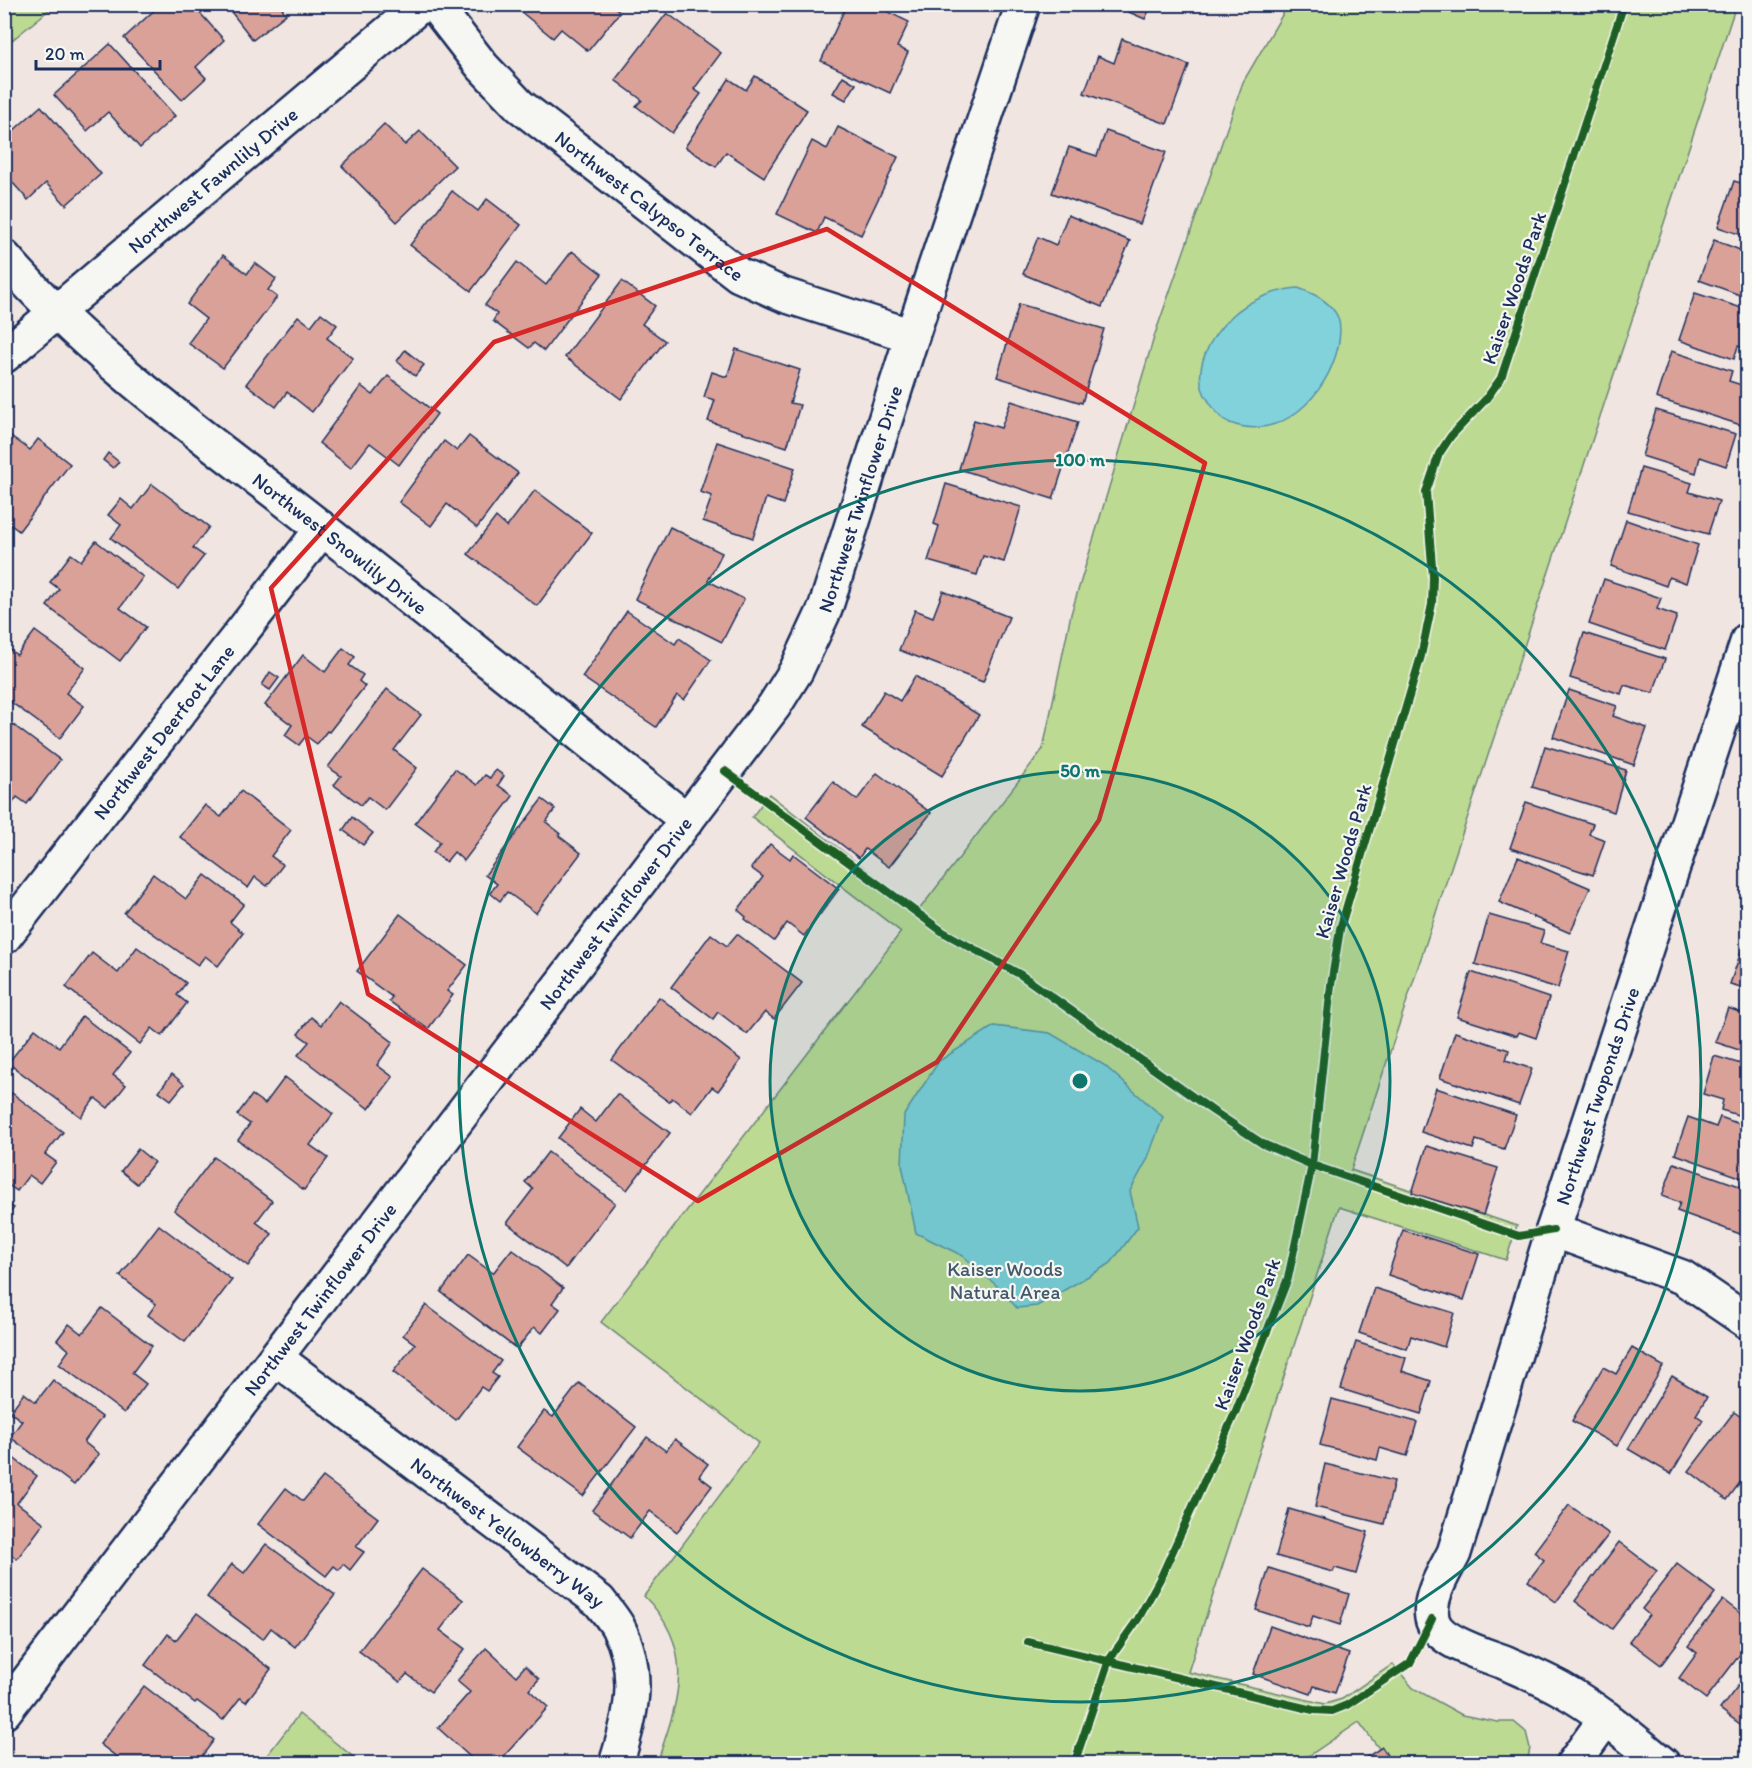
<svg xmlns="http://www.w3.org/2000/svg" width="1752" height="1768" font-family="Itim,sans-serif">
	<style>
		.green { fill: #bdda92; stroke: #6c8478; stroke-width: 1.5 }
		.water { fill: #81d2db; stroke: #5891a9; stroke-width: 1.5 }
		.building { fill: #daa199; stroke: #1b2f5e; stroke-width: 1.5 }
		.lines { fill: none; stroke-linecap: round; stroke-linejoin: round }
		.minor-casing { stroke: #1b2f5e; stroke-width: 38 }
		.path { stroke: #1b2f5e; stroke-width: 4; stroke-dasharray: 1.5 4.5; stroke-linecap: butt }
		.minor { stroke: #f6f6f2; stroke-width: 33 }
		.cycleway-casing { stroke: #f6f6f2; stroke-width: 11 }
		.cycleway { stroke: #1b5e20; stroke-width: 8 }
		.marked { fill: none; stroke: #d62828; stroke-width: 4.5; stroke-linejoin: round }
		.ring { fill: none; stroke: #0f766e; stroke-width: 3 }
		.labels { text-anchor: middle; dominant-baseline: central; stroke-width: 4.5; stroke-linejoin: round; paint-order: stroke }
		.street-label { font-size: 20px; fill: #1b2f5e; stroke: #f6f6f2 }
		.park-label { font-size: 20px; fill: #445a6b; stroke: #f6f6f2 }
		.centre { fill: #0f766e; stroke: #f6f6f2; stroke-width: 3 }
		.ring-label { font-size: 18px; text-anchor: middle; font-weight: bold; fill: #0f766e; stroke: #f6f6f2; stroke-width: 4.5; stroke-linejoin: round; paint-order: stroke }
	</style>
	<rect width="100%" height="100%" fill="#f0e5e0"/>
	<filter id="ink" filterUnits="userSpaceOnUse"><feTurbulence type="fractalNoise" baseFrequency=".0167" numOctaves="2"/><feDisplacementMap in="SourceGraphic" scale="12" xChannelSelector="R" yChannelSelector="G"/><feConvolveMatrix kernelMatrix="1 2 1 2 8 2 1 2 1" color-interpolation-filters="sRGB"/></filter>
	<g filter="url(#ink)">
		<g class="green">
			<polygon points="5,4 55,4 55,5 5,46"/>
			<path d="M1288,5h448l-385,1165 166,56 -11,34 -167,-53 -151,465 137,32 17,-5 51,-35 20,24 49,27 36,7h16l12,10 4,16 -3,15h-137l-31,-41 -49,33 -29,8h-624c21,-62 41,-113 -13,-167l115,-153 -158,-121 300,-390 -149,-115 17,-23 150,116 124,-161 28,-135 84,-280 88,-252z"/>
			<polygon points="299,1714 361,1763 261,1763"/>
		</g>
		<g class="water">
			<path d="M1298,288c14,5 28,11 37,24 7,10 5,24 3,35 -11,48 -57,96 -108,76 -10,-4 -16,-14 -22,-23 -19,-27 2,-64 24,-84 17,-16 43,-26 66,-28z"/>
			<polygon points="994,1026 1050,1033 1104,1065 1163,1117 1147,1160 1130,1191 1138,1227 1111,1263 1037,1306 1017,1308 997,1286 963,1256 916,1233 902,1165 904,1115 939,1061"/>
		</g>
		<g class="building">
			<polygon points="161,4 192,4 224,40 196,67 206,78 182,100 124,38"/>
			<polygon points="225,4 279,4 286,14 253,40"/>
			<polygon points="526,4 611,4 620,12 588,51 561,29 553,38 520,11"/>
			<polygon points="847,4 872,4 909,22 897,47 908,52 890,93 821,61"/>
			<polygon points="1110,4 1152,4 1145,19"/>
			<polygon points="667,13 721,53 694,89 701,94 672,133 636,106 642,100 615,80"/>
			<polygon points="1122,39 1189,65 1167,124 1084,93 1098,56 1114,63"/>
			<polygon points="110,44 175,116 140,148 108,112 87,131 54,95"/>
			<polygon points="755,76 807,110 764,177 726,152 716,167 685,147 729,79 746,90"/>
			<polygon points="843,76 856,84 846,100 833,93"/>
			<polygon points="41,106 101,174 66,205 46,183 28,200 4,173 4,139"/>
			<polygon points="384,124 405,145 420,131 455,166 397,222 342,166"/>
			<polygon points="838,127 898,157 861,235 824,217 817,233 777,214 812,141 827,149"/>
			<polygon points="1106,131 1166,152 1140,224 1052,193 1069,147 1097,156"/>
			<polygon points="1734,181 1748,185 1748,237 1718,227"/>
			<polygon points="452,191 478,211 487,199 521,225 471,291 410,245"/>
			<polygon points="1068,215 1130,241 1102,307 1023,274 1038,237 1056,245"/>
			<polygon points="1714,240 1748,253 1748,298 1699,280"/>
			<polygon points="572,251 602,274 544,351 534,343 529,348 493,321 497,314 485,305 517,262 546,285"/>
			<polygon points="223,255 247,274 255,263 276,279 268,290 277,297 223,368 188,343 206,319 187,304"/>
			<polygon points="622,281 655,306 642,324 665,341 621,399 565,357"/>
			<polygon points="1695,293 1748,310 1748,350 1738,346 1734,359 1679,340"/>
			<polygon points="1019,304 1104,329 1082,403 997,377"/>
			<polygon points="321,313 337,325 327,338 353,358 312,412 287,392 276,407 246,384 298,316 311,326"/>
			<polygon points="736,349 800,370 790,403 800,405 787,447 708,421 715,400 704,397 712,372 727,377"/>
			<polygon points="405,350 424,365 415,376 397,361"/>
			<polygon points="1671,351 1732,371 1729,381 1748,387 1748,415 1744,426 1656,398"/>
			<polygon points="388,376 437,414 399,465 370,443 351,468 319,443 361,386 373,395"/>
			<polygon points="1011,401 1078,422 1053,499 959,469 974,420 1001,428"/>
			<polygon points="1656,410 1736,434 1726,466 1700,457 1696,473 1642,456"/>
			<polygon points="4,431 30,450 38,439 70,464 19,531 7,522 4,525"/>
			<polygon points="469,436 518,473 477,528 447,504 431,526 399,502 444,441 457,451"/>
			<polygon points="717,442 795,468 783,504 766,498 753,538 703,521 712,496 700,492"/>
			<polygon points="108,453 119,462 113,468 103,460"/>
			<polygon points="1641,468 1692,483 1689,492 1719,501 1708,534 1628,511"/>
			<polygon points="152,484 209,527 193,548 204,556 178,589 111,538 121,525 108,515 121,499 133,509"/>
			<polygon points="946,484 1021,507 1004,562 983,556 977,575 928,561 939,526 934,524"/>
			<polygon points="535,490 592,533 537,606 468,554 496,517 507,527"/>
			<polygon points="1626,520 1698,545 1686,583 1669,577 1666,586 1611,566"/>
			<polygon points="670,527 722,553 708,581 744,599 722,642 635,599"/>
			<polygon points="96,541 143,577 120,608 146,627 120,661 47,606 59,589 50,582 71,554 81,561"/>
			<polygon points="1604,579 1661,598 1657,609 1677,616 1665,650 1589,624"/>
			<polygon points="943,591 1009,617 983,682 899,650 915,610 933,617"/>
			<polygon points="627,611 675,644 679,638 711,660 684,700 677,695 656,727 582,677"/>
			<polygon points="35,631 85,668 66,693 84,706 60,738 4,697 4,650 6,647 17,655"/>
			<polygon points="1584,633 1665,659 1653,693 1624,685 1621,694 1570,678"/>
			<polygon points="343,648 355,657 349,665 363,675 359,681 365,686 329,732 327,731 317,744 306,736 299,745 285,735 292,725 265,705 303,655 325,672"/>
			<polygon points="270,672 279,678 270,690 262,685"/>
			<polygon points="915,676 979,715 942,776 862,727 884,691 900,701"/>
			<polygon points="387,689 421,715 394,750 417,768 385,810 368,797 361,805 334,785 341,776 328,767"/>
			<polygon points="1569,690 1617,706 1613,716 1647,728 1634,765 1553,737"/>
			<polygon points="4,718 60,760 27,804 17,797 6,812"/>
			<polygon points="1545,746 1626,770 1614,812 1532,787"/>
			<polygon points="455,769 477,785 485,775 490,778 496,770 504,776 498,785 513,796 464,861 454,852 446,862 433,852 440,842 415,823"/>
			<polygon points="877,773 931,813 889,867 865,849 859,858 806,817 833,782 857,800"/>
			<polygon points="241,791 291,830 271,856 283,865 267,886 255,877 248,888 180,837 205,805 221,817"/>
			<polygon points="542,799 555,809 546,822 560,833 559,836 581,853 536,913 507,892 500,901 490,893 497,884 485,875"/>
			<polygon points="1526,802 1593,824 1589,834 1605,840 1593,875 1510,848"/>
			<polygon points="352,817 373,833 363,845 343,830"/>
			<polygon points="770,844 790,859 793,854 839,889 804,936 787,923 774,941 745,919 746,917 738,910 763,877 751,868"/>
			<polygon points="1518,857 1590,888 1570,933 1499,902"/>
			<polygon points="153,874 186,899 205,875 244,904 230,922 243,933 218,966 205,956 198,965 124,913"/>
			<polygon points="400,914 467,965 447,991 453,995 428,1029 389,1001 392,997 357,971"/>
			<polygon points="1489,915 1544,931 1540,943 1569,951 1558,988 1475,964"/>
			<polygon points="711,934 727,946 737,934 802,983 774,1019 765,1012 747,1034 718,1012 713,1019 671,987"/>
			<polygon points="1745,940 1748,941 1748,989 1730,984"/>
			<polygon points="137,947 186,983 177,995 187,1003 162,1036 152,1028 140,1044 66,987 92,953 118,973"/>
			<polygon points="1471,972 1549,998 1536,1038 1519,1032 1517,1036 1457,1017"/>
			<polygon points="659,997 741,1060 718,1091 712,1087 692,1113 672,1098 669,1102 612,1060"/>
			<polygon points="339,1001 393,1042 377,1065 393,1077 369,1109 298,1055 309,1042 298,1034 311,1017 321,1025"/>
			<polygon points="1728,1008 1745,1014 1748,1009 1748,1053 1715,1042"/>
			<polygon points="82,1016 130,1053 113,1075 126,1085 108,1108 95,1098 81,1117 8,1063 35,1029 59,1047"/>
			<polygon points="1455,1032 1509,1050 1506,1060 1532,1069 1519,1105 1440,1078"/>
			<polygon points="1714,1056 1748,1066 1748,1118 1721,1110 1723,1100 1703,1094"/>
			<polygon points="172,1074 184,1084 171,1100 159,1091"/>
			<polygon points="285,1077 333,1114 310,1145 328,1158 304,1190 238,1140 250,1124 237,1115 252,1095 265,1104"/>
			<polygon points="1436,1088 1516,1115 1504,1149 1476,1140 1473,1149 1421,1132"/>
			<polygon points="12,1093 63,1132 45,1154 56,1162 40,1183 29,1175 17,1191 4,1182 4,1102"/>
			<polygon points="617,1094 670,1133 627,1190 558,1138 580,1109 596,1122"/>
			<polygon points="1688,1117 1716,1127 1720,1117 1748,1127 1748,1180 1675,1154"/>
			<polygon points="1427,1146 1498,1168 1483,1215 1412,1193"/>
			<polygon points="138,1149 154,1162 137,1184 121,1171"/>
			<polygon points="548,1152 615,1203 566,1268 507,1223 533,1189 525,1182"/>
			<polygon points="214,1157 272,1201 256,1222 272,1234 248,1266 174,1210"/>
			<polygon points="1674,1163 1748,1189 1748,1220 1743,1235 1677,1211 1680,1203 1662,1196"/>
			<polygon points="4,1201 14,1208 4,1220"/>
			<polygon points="159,1225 232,1280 185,1342 148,1315 156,1304 120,1276"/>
			<polygon points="1403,1230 1479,1254 1464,1300 1388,1275"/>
			<polygon points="512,1249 563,1288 552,1303 560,1309 542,1333 534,1327 517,1349 441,1292 468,1255 493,1273"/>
			<polygon points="1374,1288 1454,1313 1444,1347 1411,1336 1407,1349 1359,1333"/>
			<polygon points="426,1305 501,1361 492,1373 498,1377 487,1391 481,1387 456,1420 393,1372 415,1344 403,1335"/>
			<polygon points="102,1308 152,1346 132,1373 146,1384 124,1413 59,1364 69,1350 57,1340 69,1324 82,1334"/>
			<polygon points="1356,1342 1406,1358 1402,1371 1431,1381 1421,1414 1341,1389"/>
			<polygon points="1632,1348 1663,1366 1617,1446 1572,1421 1603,1367 1616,1374"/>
			<polygon points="1672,1376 1707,1397 1696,1415 1703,1420 1671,1474 1628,1449"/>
			<polygon points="53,1380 102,1417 84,1442 99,1454 74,1485 10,1437 22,1421 10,1412 24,1393 36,1402"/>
			<polygon points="579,1383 636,1427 583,1496 517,1447 544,1411 553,1417"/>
			<polygon points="1332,1399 1417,1422 1407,1456 1380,1448 1377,1460 1320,1445"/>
			<polygon points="1734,1412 1748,1422 1748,1472 1727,1500 1689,1471"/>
			<polygon points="647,1437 666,1451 675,1439 708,1464 699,1476 712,1486 677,1532 650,1511 630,1538 592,1510"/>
			<polygon points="4,1451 37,1476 17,1503 44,1523 17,1559 4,1549"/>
			<polygon points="1325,1464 1394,1481 1384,1524 1315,1507"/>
			<polygon points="323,1477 378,1518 356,1547 364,1552 350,1570 343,1564 339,1570 334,1566 326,1576 258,1524 286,1488 303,1501"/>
			<polygon points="1569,1505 1609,1534 1556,1602 1528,1581 1544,1560 1534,1552"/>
			<polygon points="1289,1509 1368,1532 1356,1574 1335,1568 1333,1572 1276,1556"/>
			<polygon points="1619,1542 1657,1571 1612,1629 1575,1601"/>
			<polygon points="266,1544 335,1595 295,1647 271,1628 263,1639 207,1597 232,1564 244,1573"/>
			<polygon points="1677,1564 1715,1593 1661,1665 1629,1641 1649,1615 1642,1609"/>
			<polygon points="1269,1568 1349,1594 1340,1625 1313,1616 1309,1627 1256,1610"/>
			<polygon points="422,1569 463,1600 440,1630 465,1649 431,1692 407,1674 400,1682 359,1651"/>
			<polygon points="1723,1600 1748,1619 1748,1644 1706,1699 1679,1678 1697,1653 1688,1646"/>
			<polygon points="197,1613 271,1669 246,1702 240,1698 223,1720 197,1701 195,1703 145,1665 168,1634 176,1640"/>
			<polygon points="1270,1626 1349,1654 1335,1693 1314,1686 1311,1694 1253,1674"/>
			<polygon points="486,1648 516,1676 525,1666 539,1679 529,1690 548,1707 497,1764 478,1764 438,1728 470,1692 457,1681"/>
			<polygon points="1748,1673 1748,1722 1744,1727 1720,1709"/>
			<polygon points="144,1686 214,1740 196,1764 126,1764 100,1744"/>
			<polygon points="1382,1747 1392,1764 1356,1764"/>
		</g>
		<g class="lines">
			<g class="minor-casing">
				<g id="minor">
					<path id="s1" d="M434,4l48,62 38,40 219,169 45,20 128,41"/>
					<path id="s2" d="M4,257c87,100 199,179 303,260 128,100 253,202 380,303"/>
					<path id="s3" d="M4,356l418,-352"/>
					<path id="s4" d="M4,937l318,-408"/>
					<polyline points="1553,1230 1682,1277 1748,1322"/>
					<path id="s5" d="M276,1358l323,243c6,8 14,17 19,26 24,47 13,90 -2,137"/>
					<path id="s6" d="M4,1712l770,-1006 22,-35 29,-62 87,-273 111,-332"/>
					<polyline points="1573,1764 1606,1718"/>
					<path id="s7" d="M1663,1764c-32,-26 -64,-54 -100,-74 -19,-11 -39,-19 -59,-28 -19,-7 -68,-21 -72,-44 -4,-22 13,-47 22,-65l99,-323 195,-590"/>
				</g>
			</g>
			<polyline class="path" points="1074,1764 1109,1660 1138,1619 1161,1577 1235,1413 1288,1278 1312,1165 1331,985 1340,929 1421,656 1432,604 1433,577 1426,492 1439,454 1451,436 1486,399 1501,378 1624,4"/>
			<use href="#minor" class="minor"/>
			<g class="cycleway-casing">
				<g id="cycleway">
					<polyline points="725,771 943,932 1021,975 1213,1111 1263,1144 1312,1165 1519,1236 1553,1230"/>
					<polyline points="1028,1642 1313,1710 1332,1711 1347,1705 1410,1663 1432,1619"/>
					<polyline points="1074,1764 1109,1660 1138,1619 1161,1577 1235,1413 1288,1278 1312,1165 1331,985 1340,929 1421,656 1432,604 1433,577 1426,492 1439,454 1451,436 1486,399 1501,378 1624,4"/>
				</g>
			</g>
			<use href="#cycleway" class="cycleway"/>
		</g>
	</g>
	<path class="marked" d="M827,229l378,234 -106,357 -162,242 -239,139 -330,-207 -97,-406 223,-246z"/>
	<circle cx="1080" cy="1081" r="310" fill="#0f766e" fill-opacity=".12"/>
	<g class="ring">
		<circle cx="1080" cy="1081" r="310"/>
		<circle cx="1080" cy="1081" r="621"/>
	</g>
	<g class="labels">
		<g class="street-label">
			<text stroke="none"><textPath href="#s3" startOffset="273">Northwest Fawnlily Drive</textPath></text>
			<text stroke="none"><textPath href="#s1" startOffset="297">Northwest Calypso Terrace</textPath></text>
			<text transform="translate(1514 288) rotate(-71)">Kaiser Woods Park</text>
			<text stroke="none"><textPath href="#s6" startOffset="1492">Northwest Twinflower Drive</textPath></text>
			<text stroke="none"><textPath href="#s2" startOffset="442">Northwest Snowlily Drive</textPath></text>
			<text stroke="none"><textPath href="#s4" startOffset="260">Northwest Deerfoot Lane</textPath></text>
			<text transform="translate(1343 861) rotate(-74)">Kaiser Woods Park</text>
			<text stroke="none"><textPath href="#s6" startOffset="1006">Northwest Twinflower Drive</textPath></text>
			<text stroke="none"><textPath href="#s7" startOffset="826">Northwest Twoponds Drive</textPath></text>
			<text stroke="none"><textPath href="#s6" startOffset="520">Northwest Twinflower Drive</textPath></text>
			<text transform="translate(1247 1334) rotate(-70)">Kaiser Woods Park</text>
			<text stroke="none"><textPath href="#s5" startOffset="290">Northwest Yellowberry Way</textPath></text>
		</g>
		<g class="park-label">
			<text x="1005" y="1269">Kaiser Woods<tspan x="1005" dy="23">Natural Area</tspan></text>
		</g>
	</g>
	<circle cx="1080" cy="1081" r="9" class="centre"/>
	<g class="ring-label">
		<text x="1080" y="466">100 m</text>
		<text x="1080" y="777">50 m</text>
	</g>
	<rect width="1752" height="1768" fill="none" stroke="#f6f6f2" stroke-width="24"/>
	<rect x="12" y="12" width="1728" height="1744" fill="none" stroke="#1b2f5e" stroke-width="2" filter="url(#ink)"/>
	<path d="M36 60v9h124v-9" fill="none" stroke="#1b2f5e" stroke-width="3"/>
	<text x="45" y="60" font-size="18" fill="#1b2f5e" stroke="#f6f6f2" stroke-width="4.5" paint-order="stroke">20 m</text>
</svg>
